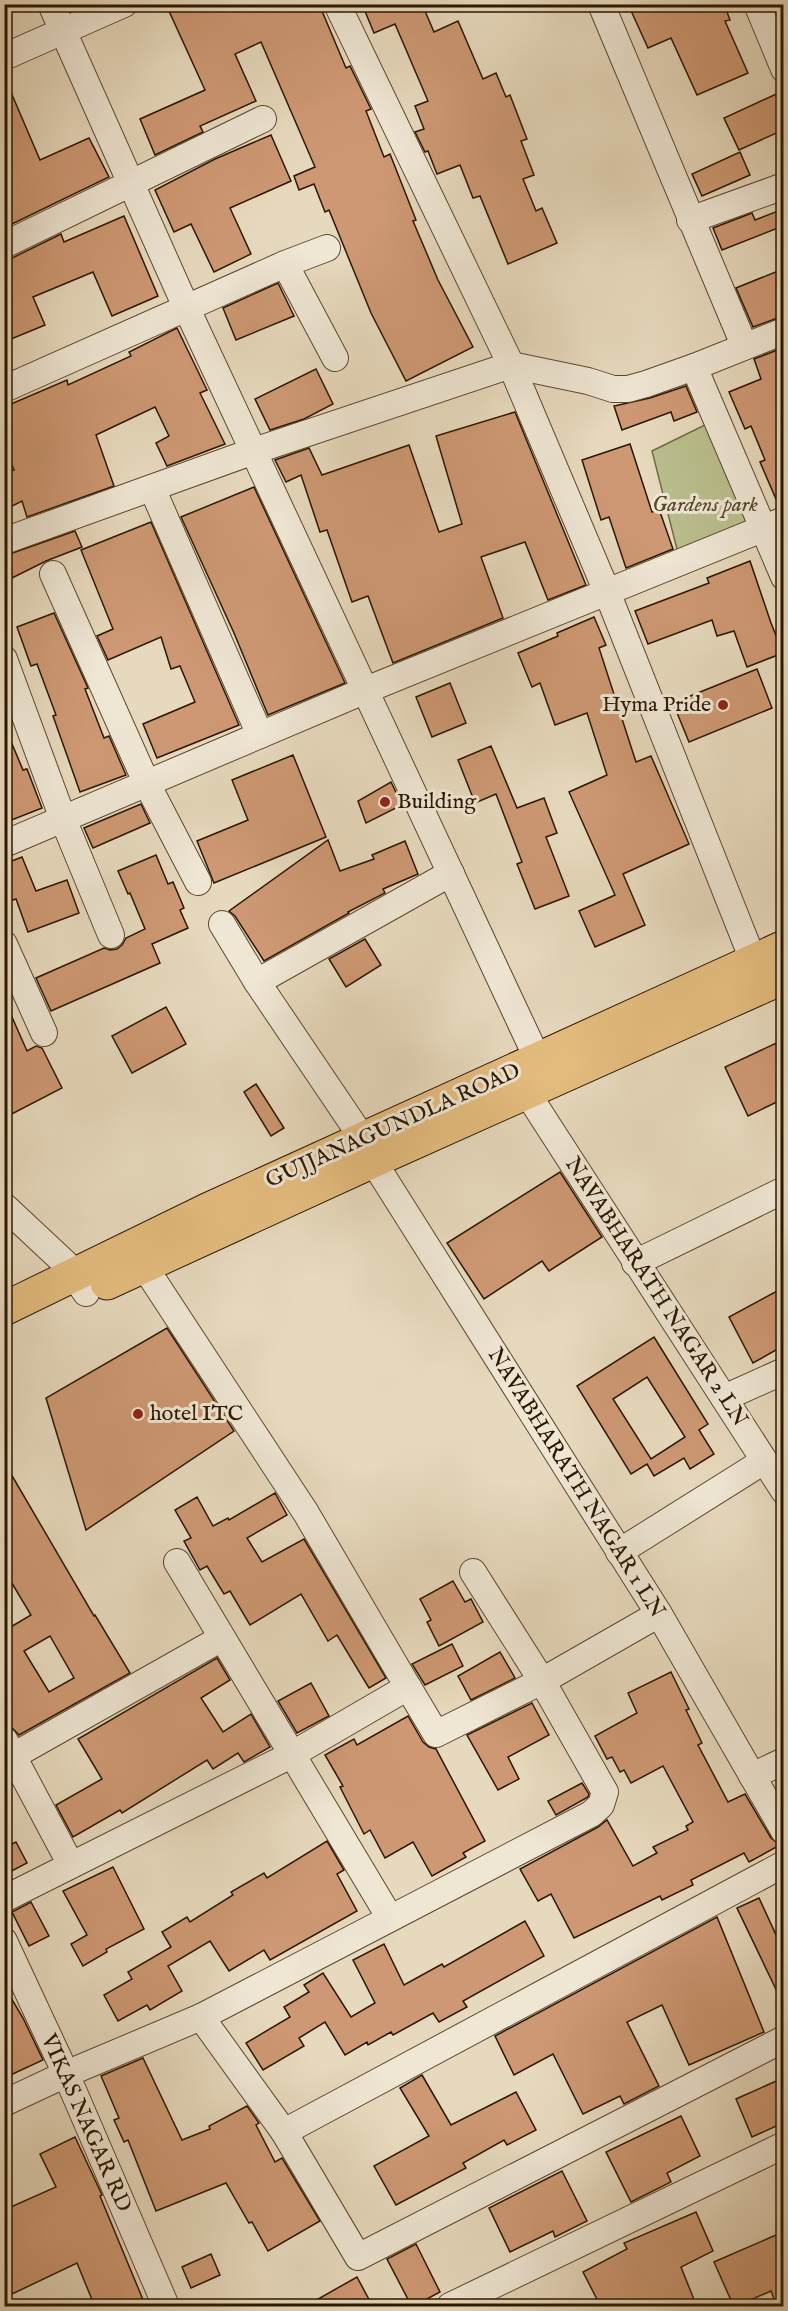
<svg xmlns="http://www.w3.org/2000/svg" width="788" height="2311" font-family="'IM FELL English',serif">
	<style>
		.green { fill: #babe8d; stroke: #726a46; stroke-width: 1.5 }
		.building { fill: #cd9873; stroke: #2b1700; stroke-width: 1.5; fill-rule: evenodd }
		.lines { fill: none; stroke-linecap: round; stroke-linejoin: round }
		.minor-casing { stroke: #5a482f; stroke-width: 28 }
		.major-casing { stroke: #2b1700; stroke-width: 35 }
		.minor { stroke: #efe6d4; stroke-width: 26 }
		.major { stroke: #e4bc7e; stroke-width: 33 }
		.poi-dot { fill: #8f2418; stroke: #efe6d4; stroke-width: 2 }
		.labels { text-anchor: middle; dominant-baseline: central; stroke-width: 6; stroke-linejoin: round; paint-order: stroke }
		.park-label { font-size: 22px; font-style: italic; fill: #56492a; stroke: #efe6d4 }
		.poi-label { font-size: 22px; fill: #2b1700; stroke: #efe6d4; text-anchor: start }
		.street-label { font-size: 22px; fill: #2b1700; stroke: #efe6d4 }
	</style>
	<rect width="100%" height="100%" fill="#e7d9bd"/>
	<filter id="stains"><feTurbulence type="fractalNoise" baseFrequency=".00333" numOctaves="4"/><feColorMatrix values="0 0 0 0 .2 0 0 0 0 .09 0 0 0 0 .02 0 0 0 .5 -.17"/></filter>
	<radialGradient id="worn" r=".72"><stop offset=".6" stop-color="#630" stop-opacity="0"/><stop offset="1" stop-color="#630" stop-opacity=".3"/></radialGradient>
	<polygon class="green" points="711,422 757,526 679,557 652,451"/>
	<g class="building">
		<polygon points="183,4 319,4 346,68 350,66 371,109 366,111 384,157 390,154 416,220 413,221 438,280 473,347 406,381 371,313 329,210 325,212 314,184 299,190 294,176 315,167 261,42 235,54 256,101 200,126 203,132 155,155 140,119 205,90 169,11"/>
		<polygon points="362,4 422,4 434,32 458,21 483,79 496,73 506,97 510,95 527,139 521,141 534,175 523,179 536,211 542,208 557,243 508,264 480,196 473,198 460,165 437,174 428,151 425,152 415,132 424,129 415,106 428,101 395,24 374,33"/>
		<polygon points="628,4 724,4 730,20 725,21 748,73 697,95 671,38 648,48"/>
		<polygon points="4,76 40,160 89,138 109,177 12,224 4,207"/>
		<polygon points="783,91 783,130 739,150 724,118"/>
		<polygon points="271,135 291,181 230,208 251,254 214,272 191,224 174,232 155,190 215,159"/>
		<polygon points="740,152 750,175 702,196 692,174"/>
		<polygon points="783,209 783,226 722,250 713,228 752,213 755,220"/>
		<polygon points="124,216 158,296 112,316 93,272 33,297 45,325 4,342 4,262 61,234 64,242"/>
		<polygon points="783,269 783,316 753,327 736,288"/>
		<polygon points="278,283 294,316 236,340 223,308"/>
		<polygon points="177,328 207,390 200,393 225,444 167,466 156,443 169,436 155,407 96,435 114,486 27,517 22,501 4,510 4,475 14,470 4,446 4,407 67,380 68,385 131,356 129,352"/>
		<polygon points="780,349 783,359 783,505 779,506 760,462 765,460 751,426 745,429 729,392 761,379 754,359"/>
		<polygon points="316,369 333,404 304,419 270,430 255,399"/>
		<polygon points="686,386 697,412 674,421 671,412 622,430 614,406 650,398"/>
		<polygon points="515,412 586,585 548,600 525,542 481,557 503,618 393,663 368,596 352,602 327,530 320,532 301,475 286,482 275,460 309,448 322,475 409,445 439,532 462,524 436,436"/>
		<polygon points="630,444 652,512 659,509 673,549 626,568 609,517 601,520 582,460"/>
		<polygon points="254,487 345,683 268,715 234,633 181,517"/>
		<polygon points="151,522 239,725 157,758 143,724 195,702 180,666 171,669 161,637 108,660 97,636 113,629 81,550"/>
		<polygon points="75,531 82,547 46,561 4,582 4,556"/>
		<polygon points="750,561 771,623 783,653 747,667 734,631 717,636 712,620 648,644 635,611 709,583 707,578"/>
		<polygon points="54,613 88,688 85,689 104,738 109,736 126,775 80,792 53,716 56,715 37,664 31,666 17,627"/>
		<polygon points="594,617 606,645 599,648 636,762 651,756 689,844 623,874 645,925 595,947 579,911 615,895 569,792 607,775 587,713 555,725 540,683 532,687 518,653 558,636 557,633"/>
		<polygon points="757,669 772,708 689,742 673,703"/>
		<polygon points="450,683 466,723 432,737 416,697"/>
		<polygon points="4,725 23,770 27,769 42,808 4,823"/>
		<polygon points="491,746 517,808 544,798 557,833 546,837 569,896 535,909 517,864 522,862 496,794 475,803 458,760"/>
		<polygon points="293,755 326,837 214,883 197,841 248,820 232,780"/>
		<polygon points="391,782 402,805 366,823 358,801"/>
		<polygon points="141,804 150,823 93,848 84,828"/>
		<polygon points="328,840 340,871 374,859 372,855 405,841 418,874 383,889 385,893 348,912 349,913 264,961 235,916 229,911"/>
		<polygon points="156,855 168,884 173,882 184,908 180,910 188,928 152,944 160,963 51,1011 36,978 104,948 110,950 117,949 122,945 126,938 145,929 130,893 128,894 118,871"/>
		<polygon points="22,857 36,891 67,880 79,913 28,932 16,899 4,903 4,864"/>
		<polygon points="365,939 381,965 346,987 329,959"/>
		<polygon points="4,999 27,1051 36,1046 42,1048 62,1088 4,1118"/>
		<polygon points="166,1007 186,1044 132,1073 112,1036"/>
		<polygon points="783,1040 783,1099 748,1116 725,1067"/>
		<polygon points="256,1084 284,1128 271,1136 244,1092"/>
		<polygon points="560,1172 602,1237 549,1271 542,1261 484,1299 447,1243"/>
		<polygon points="779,1290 783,1299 783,1346 753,1363 729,1317"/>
		<polygon points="167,1328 234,1431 86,1530 46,1398"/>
		<path d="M654,1337l54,87 -9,6 15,24 -24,15 -6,-11 -30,18 -7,-12 -16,10 -54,-88zM647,1377l38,60 -34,22 -38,-60z"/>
		<path d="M4,1462l90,154 1,-1 35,58 -111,62 -6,-6 -9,-3v-95l27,-16 -27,-45zM50,1636l24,42 -25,14 -25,-41z"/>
		<polygon points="275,1493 287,1515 247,1538 262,1562 304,1539 386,1678 369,1688 337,1635 328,1641 301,1594 250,1625 230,1591 224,1594 207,1566 200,1570 184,1541 191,1538 175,1510 197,1497 213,1526 228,1518 229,1520"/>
		<polygon points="453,1581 465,1602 471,1599 483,1622 439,1646 427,1622 431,1620 420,1599"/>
		<polygon points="452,1644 463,1666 425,1685 412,1664"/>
		<polygon points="500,1652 515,1678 471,1700 458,1676"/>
		<polygon points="217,1658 230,1680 201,1698 223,1732 251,1714 270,1747 244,1762 238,1753 213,1769 207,1760 122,1813 120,1810 73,1837 56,1805 102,1779 78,1739"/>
		<polygon points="671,1672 689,1709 686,1710 702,1743 698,1745 728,1802 745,1794 771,1838 780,1845 749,1862 744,1853 691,1880 693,1885 662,1900 660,1896 574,1938 551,1894 538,1901 520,1869 598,1827 607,1820 633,1866 657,1853 653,1847 688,1830 686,1826 693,1822 663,1766 631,1783 624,1770 620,1772 612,1757 607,1759 595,1736 637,1713 628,1693"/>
		<polygon points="311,1683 329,1716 297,1733 278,1701"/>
		<polygon points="532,1703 549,1735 508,1757 519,1779 498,1790 467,1735"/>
		<polygon points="408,1716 423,1742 429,1747 436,1749 485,1841 463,1853 466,1857 432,1876 413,1842 385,1858 370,1830 364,1834 340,1787 343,1786 325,1755 354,1739 357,1745"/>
		<polygon points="582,1783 589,1794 588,1797 556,1815 548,1801"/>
		<polygon points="327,1841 344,1870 337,1874 357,1911 270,1960 264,1950 229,1971 210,1941 168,1966 182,1991 150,2010 147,2005 118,2021 104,1995 132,1979 128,1972 171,1947 162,1932 187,1917 190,1922 233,1895 231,1892 264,1873 267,1878"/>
		<polygon points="16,1842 27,1863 4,1875 4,1848"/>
		<polygon points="113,1867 144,1929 106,1949 107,1952 83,1966 71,1944 87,1935 63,1891"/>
		<polygon points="759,1898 783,1950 783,2004 737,1908"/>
		<polygon points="31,1902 49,1936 29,1946 12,1912"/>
		<polygon points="717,1917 764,2032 689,2065 662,2005 627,2022 659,2086 624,2104 620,2096 583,2114 553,2054 514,2075 495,2036"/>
		<polygon points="525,1921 544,1956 463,2001 467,2007 439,2022 433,2013 393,2035 391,2032 368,2045 367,2042 345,2055 325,2022 299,2038 304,2046 263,2070 246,2043 290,2017 284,2007 309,1992 304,1985 323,1973 351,2017 375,2003 353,1960 384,1944 404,1985 442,1964 444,1967"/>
		<polygon points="4,1986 23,2018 43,2060 4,2078"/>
		<polygon points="143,2058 182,2140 210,2129 209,2126 247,2106 259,2123 256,2125 275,2162 282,2158 320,2221 268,2251 252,2222 249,2223 226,2183 156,2211 128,2140 124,2142 114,2120 119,2118 101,2076"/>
		<polygon points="422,2075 451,2125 516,2092 536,2130 507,2145 504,2140 463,2163 466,2168 396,2205 374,2166 429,2136 400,2088"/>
		<polygon points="783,2078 783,2123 752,2137 736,2099"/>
		<polygon points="681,2116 700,2156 667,2173 671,2182 631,2202 606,2152"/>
		<polygon points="75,2137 102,2195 100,2196 146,2307 95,2307 77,2263 10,2295 4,2283 4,2210 56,2187 40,2154"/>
		<polygon points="562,2171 587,2221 555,2237 553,2231 510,2252 489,2208"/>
		<polygon points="696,2212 713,2251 681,2267 697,2307 601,2307 583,2272 627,2249 624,2243"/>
		<polygon points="783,2232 783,2307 777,2307 771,2291 734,2307 714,2262"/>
		<polygon points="416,2244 440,2292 412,2307 387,2259"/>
		<polygon points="211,2254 220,2275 191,2288 182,2267"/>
		<polygon points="357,2277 373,2307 304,2307"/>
	</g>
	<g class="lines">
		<g class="minor-casing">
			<g id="minor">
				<polyline points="51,4 186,307 538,1060"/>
				<polyline points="337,4 511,365 607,592 753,960"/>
				<polyline points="601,4 744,345"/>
				<polyline points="757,4 784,69"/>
				<polyline points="4,57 124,4"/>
				<polyline points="690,220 784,186"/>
				<polyline points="4,245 263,119"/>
				<polyline points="285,264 335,358"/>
				<polyline points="784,331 694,367 784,577"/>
				<polyline points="4,389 285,264 327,248"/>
				<polyline points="152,488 260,735"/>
				<polyline points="4,541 254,451 511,365 588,381 613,389 628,389 646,384 694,367"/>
				<polyline points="53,574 146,782 198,882"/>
				<polyline points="4,659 63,819 111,935"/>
				<polyline points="4,844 366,690 784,520"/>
				<polyline points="222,924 257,982 363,1139 373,1161 659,1614 784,1831"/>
				<polyline points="4,944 44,1033"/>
				<polyline points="257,982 451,873"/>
				<polyline points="527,1093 784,1491"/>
				<polyline points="4,1206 65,1263 86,1293"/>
				<polyline points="635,1263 784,1190"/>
				<polyline points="144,1266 306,1513 408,1687"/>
				<polyline points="724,1398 784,1371"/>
				<polyline points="619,1552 764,1461"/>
				<polyline points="177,1562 390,1918"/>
				<polyline points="5,1741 71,1865"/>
				<polyline points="13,1756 222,1638"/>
				<polyline points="752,1776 784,1761"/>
				<polyline points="4,1899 291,1755 408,1687 436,1734 542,1681 659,1614"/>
				<polyline points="4,1941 66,2074 166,2306"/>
				<polyline points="201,2017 284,2132 358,2257 784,2039"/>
				<polyline points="4,2103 66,2074 201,2017 591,1814 601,1805 605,1792 542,1681 473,1572"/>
				<polyline points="284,2132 784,1864"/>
				<polyline points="450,2306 784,2145"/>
			</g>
		</g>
		<g class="major-casing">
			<g id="major">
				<polyline points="107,1283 373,1161 784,977"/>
				<polyline points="4,1309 207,1210 784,947"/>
			</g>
		</g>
		<use href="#minor" class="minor"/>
		<use href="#major" class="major"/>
	</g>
	<g class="poi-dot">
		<circle cx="723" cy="705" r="6"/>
		<circle cx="385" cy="802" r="6"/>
		<circle cx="138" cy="1414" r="6"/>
	</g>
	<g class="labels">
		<g class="park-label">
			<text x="705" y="505">Gardens park</text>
		</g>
		<g class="poi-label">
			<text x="711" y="705" text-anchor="end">Hyma Pride</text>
			<text x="397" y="802">Building</text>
			<text x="150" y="1414">hotel ITC</text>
		</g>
		<g class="street-label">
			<text transform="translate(393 1126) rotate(-24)">GUJJANAGUNDLA ROAD</text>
			<text transform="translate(656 1292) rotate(57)">NAVABHARATH NAGAR 2 LN</text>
			<text transform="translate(576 1483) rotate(58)">NAVABHARATH NAGAR 1 LN</text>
			<text transform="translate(86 2123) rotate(66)">VIKAS NAGAR RD</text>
		</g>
	</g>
	<rect width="788" height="2311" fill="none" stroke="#e7d9bd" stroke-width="24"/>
	<rect x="6" y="6" width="776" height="2299" fill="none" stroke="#2b1700" stroke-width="3"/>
	<rect x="12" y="12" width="764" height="2287" fill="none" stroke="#2b1700" stroke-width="1.5"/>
	<rect width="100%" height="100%" filter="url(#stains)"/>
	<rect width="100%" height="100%" fill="url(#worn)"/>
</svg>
